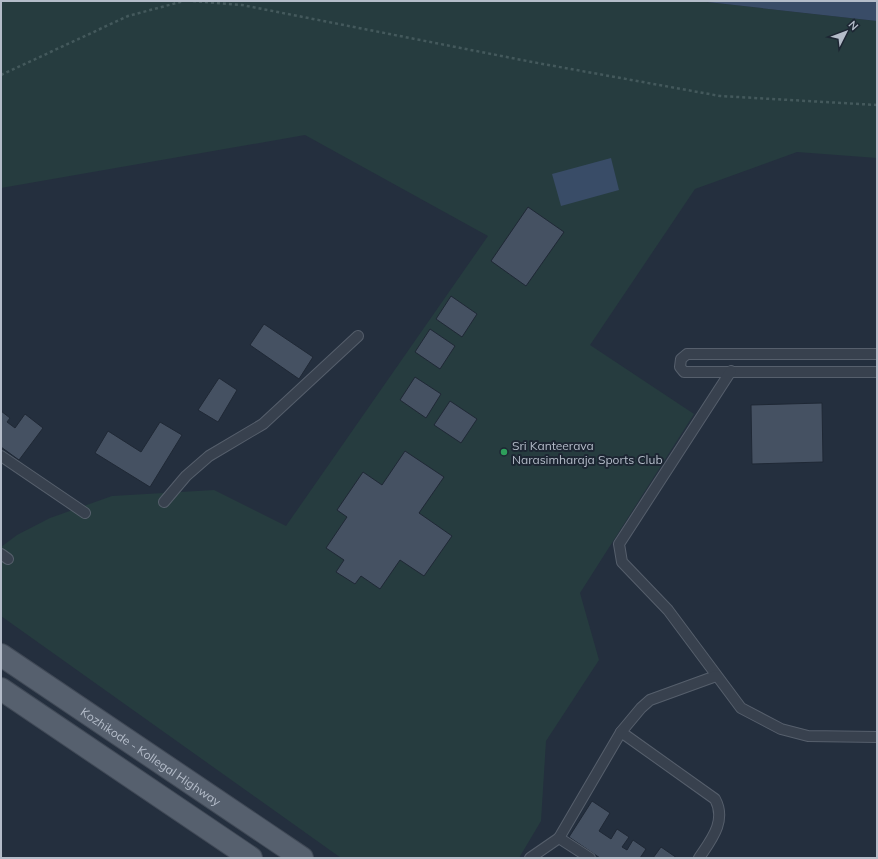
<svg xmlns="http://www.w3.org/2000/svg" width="878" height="859" font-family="Mulish,sans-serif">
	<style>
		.green { fill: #263c3f }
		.water { fill: #394c67 }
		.building { fill: #455162; stroke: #1f2835 }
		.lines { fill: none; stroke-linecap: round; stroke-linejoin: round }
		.service-casing { stroke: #565f6c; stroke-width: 12 }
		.primary-casing { stroke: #414a57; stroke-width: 24 }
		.path { stroke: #44595c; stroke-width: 2.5; stroke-dasharray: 3 3; stroke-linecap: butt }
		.service { stroke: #38414e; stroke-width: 10 }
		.primary { stroke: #56606e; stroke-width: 22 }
		.leisure-dot { fill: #2e9e5b; stroke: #1d2633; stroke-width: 1.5 }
		.labels { text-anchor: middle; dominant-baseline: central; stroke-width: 4; stroke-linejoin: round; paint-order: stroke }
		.poi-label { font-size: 12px; fill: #b4bcc9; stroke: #1d2633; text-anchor: start }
		.street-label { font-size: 12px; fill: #b4bcc9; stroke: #1d2633 }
	</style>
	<rect width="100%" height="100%" fill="#242f3e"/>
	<polygon class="green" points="1,1 698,1 877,21 877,158 797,152 695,189 590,345 694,414 580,593 599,660 546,741 541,821 519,858 341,858 1,616 1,547 17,535 50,518 112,496 214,490 286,526 488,236 305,135 1,188"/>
	<g class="water">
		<polygon points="698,1 877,1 877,21"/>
		<polygon points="611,158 619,190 561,206 552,174"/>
	</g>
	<g class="building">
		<polygon points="528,207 564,232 526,286 491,261"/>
		<polygon points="451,296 477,314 462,337 436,319"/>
		<polygon points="264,324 313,357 299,379 250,345"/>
		<polygon points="430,329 455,346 440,369 415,352"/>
		<polygon points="415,377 441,394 426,418 400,400"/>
		<polygon points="219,378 237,390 218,422 198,410"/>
		<polygon points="450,401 477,419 461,443 434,425"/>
		<polygon points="822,403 823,462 752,464 751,405"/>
		<polygon points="1,411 10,418 7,422 15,428 25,414 43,428 19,460 1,447"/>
		<polygon points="160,422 182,435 150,487 95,453 108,431 141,452"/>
		<polygon points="405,451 444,477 419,513 452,536 424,576 400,560 380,589 361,576 355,584 336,572 344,560 326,548 347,517 337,510 363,472 382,485"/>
		<polygon points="592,801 610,813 599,831 611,839 617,829 629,837 622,847 627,850 633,840 646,849 640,858 600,858 569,837"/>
		<polygon points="661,847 677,858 653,858"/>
	</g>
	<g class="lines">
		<g class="service-casing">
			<g id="service">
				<polyline points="877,354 687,354 681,359 680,367 684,372 877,372"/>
				<polyline points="731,371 619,544 622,562 668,610 741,708 781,729 808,736 877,737"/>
				<polyline points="1,456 85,513"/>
				<polyline points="164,502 186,476 209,456 263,424 358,336"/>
				<polyline points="1,554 8,559"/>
				<polyline points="559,838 621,732"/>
				<polyline points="530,858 559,838 590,858"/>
				<path d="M699,858c12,-18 28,-37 16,-59l-94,-67 20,-24 9,-8 66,-24"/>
			</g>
		</g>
		<g class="primary-casing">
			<g id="primary">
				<path id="s1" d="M1,655l301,203"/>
				<polyline points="1,689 251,858"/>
			</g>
		</g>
		<g class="path">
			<polyline points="193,1 242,5 532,62 720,96 877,105"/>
			<polyline points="1,75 128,16 184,1"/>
		</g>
		<use href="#service" class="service"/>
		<use href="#primary" class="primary"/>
	</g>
	<circle class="leisure-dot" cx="504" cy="452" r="4"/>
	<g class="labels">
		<g class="poi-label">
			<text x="512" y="445">Sri Kanteerava<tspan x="512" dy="14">Narasimharaja Sports Club</tspan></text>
		</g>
		<g class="street-label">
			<text stroke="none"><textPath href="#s1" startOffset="181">Kozhikode - Kollegal Highway</textPath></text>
		</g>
	</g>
	<rect width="878" height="859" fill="none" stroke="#b4bcc9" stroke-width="4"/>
	<g transform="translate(846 32) rotate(48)" stroke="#1d2633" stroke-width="3" paint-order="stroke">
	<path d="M0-3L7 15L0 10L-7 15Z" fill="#b4bcc9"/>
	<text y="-6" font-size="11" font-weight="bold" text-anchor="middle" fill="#b4bcc9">N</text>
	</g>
</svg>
